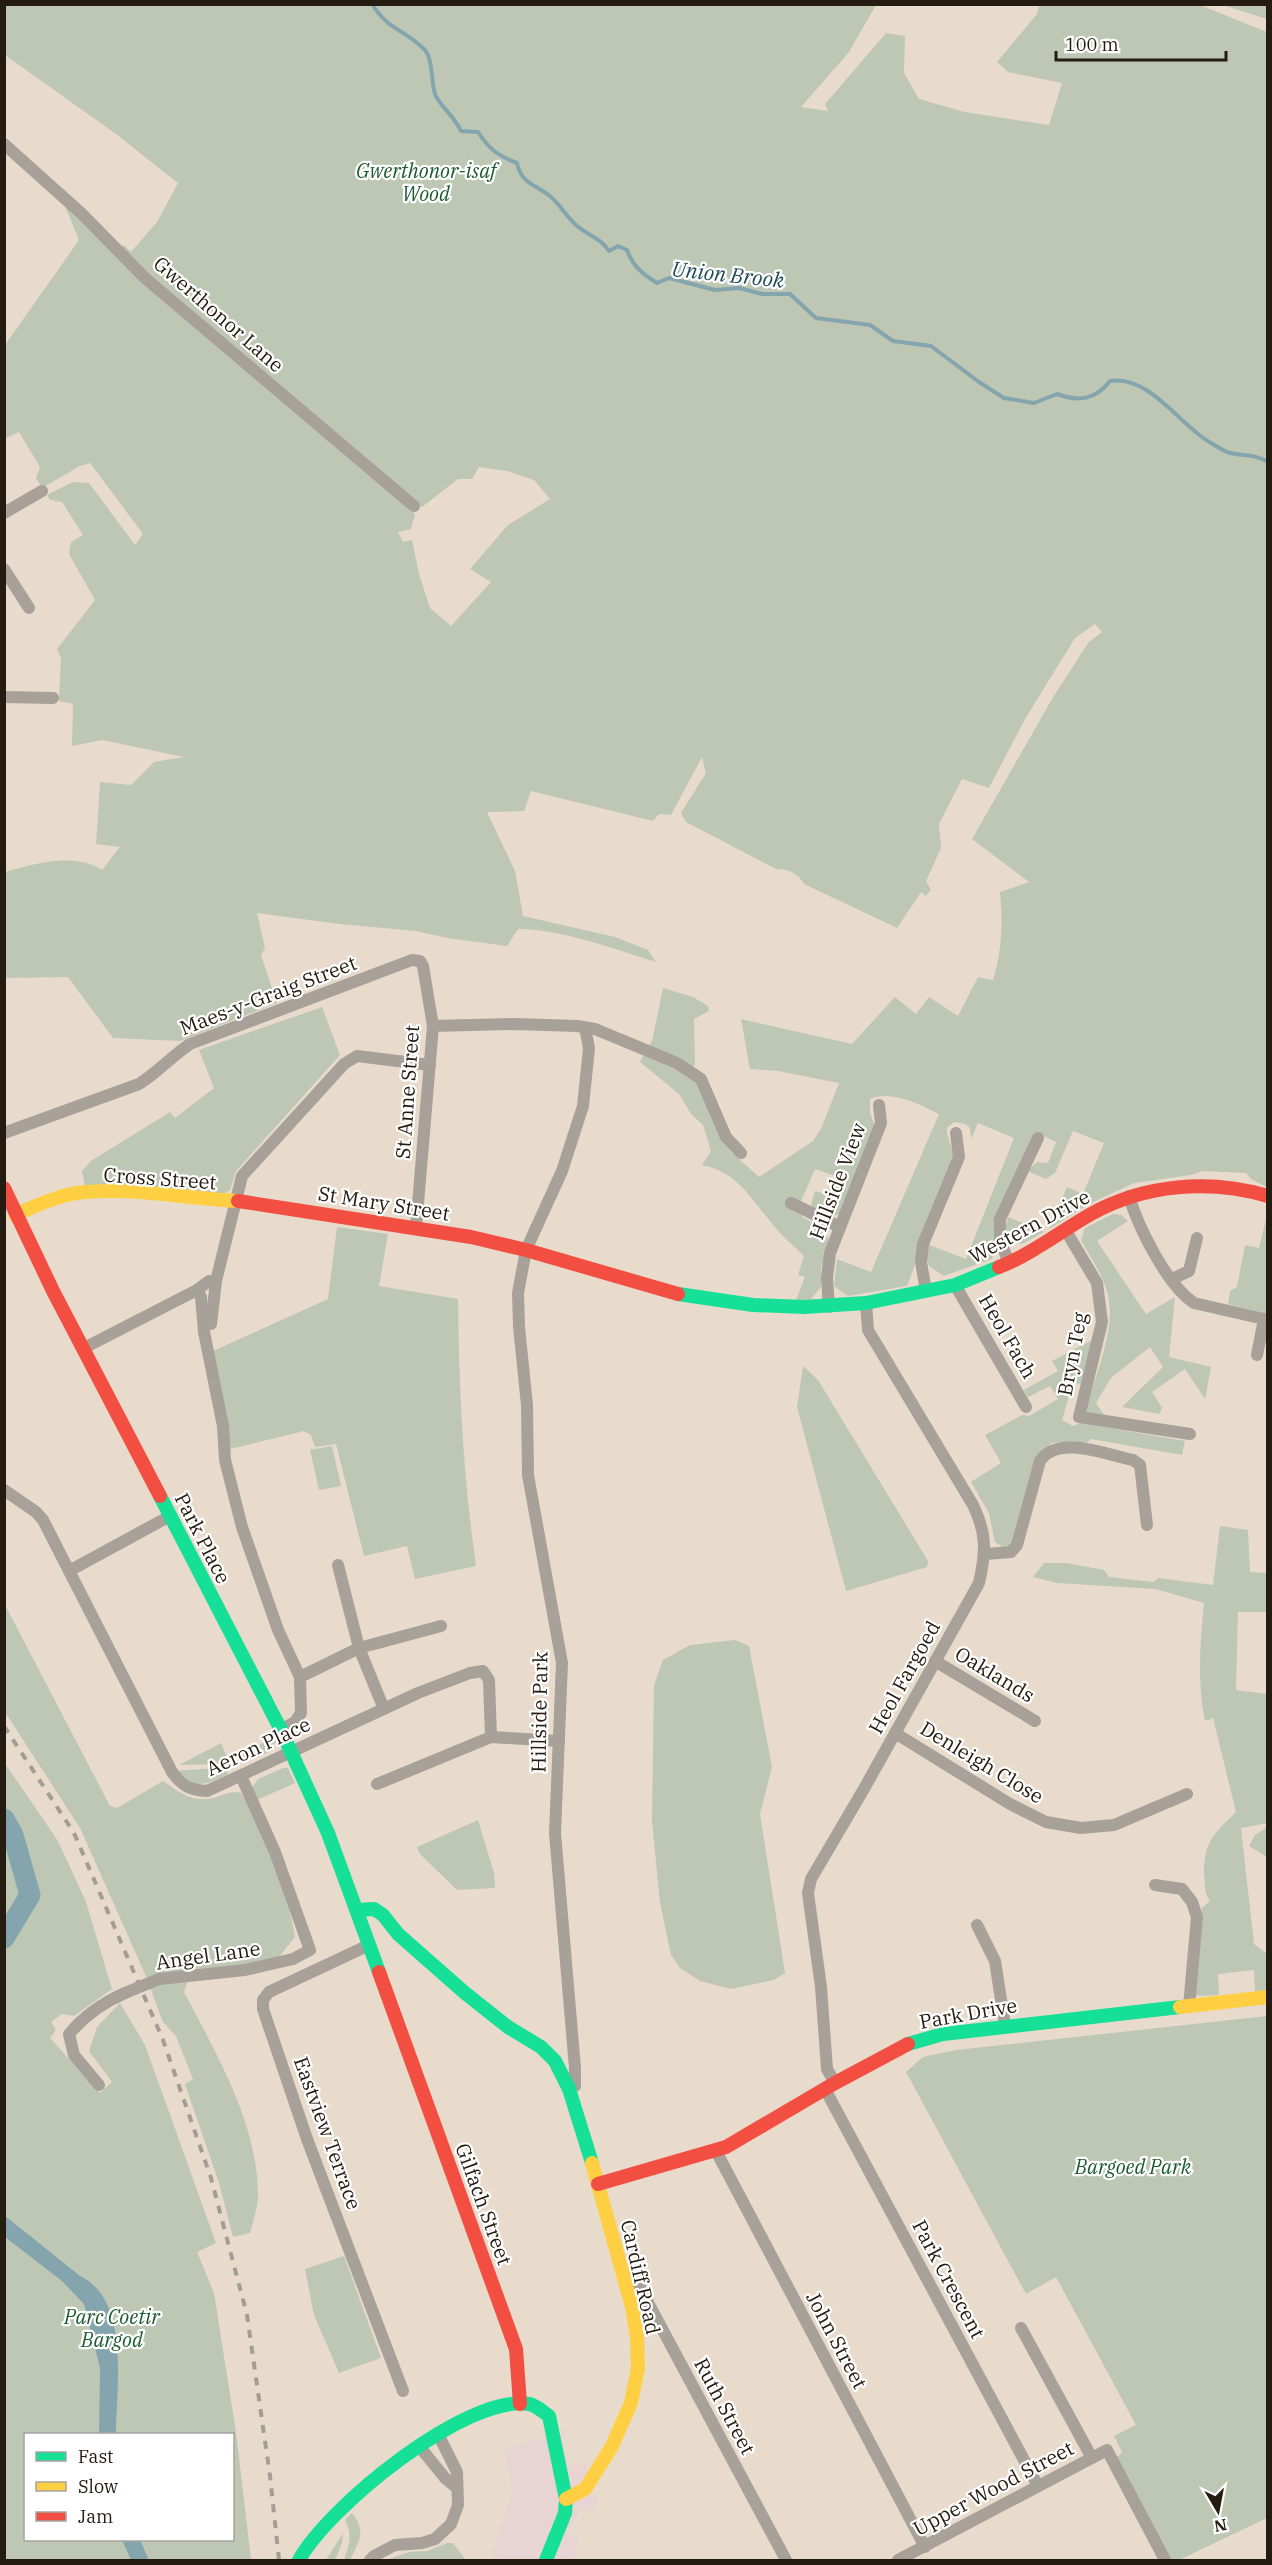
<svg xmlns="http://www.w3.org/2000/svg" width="1272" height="2565" font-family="'IBM Plex Serif',serif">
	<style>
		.commercial { fill: #e7d4d3 }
		.green { fill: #bec7b4; fill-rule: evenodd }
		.water { fill: #85a5ae }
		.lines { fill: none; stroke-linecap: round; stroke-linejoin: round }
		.stream { stroke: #85a5ae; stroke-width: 4 }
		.river { stroke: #85a5ae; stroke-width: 21 }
		.street { stroke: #a7a19a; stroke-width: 12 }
		.fast { stroke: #16e098; stroke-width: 14 }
		.slow { stroke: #ffcf43; stroke-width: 14 }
		.jam { stroke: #f24e42; stroke-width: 14 }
		.rail { stroke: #a39d95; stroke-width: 4; stroke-dasharray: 8 8; stroke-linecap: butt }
		.street-bridge { stroke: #a7a19a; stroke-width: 12 }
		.labels { text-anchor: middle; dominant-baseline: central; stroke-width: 4.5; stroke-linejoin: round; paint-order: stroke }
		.park-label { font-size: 20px; font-style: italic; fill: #1c5a31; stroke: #fff }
		.street-label { font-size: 20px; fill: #241b11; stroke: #fff }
		.water-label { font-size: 21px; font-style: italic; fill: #1c4a59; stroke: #fff }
	</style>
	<rect width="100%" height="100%" fill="#e8dbcb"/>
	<polygon class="commercial" points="564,2430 564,2450 568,2466 586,2464 591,2494 600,2497 592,2511 581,2509 567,2532 580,2537 576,2547 575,2560 504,2560 491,2555 513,2490 504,2452"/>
	<g class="green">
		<path d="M4,5h872l-27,47 -48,55 27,4 -3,-7 61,-71 19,3 -1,37 15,26 46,13 84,13 13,-42 -54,-11 -11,-10 40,-48 2,-9h161l67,27v1155l-16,-8 -5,-6 -44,-2 -11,4 -57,8 -47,22 -38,24 18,-42 16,7 21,-51 -31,-12 -18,42 -9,6 -19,-8 10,-9 11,1 8,-21 -21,-10 -39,88v24l-4,15 -48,17 -15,-10 -3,-10 3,-11 37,14 48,-121 -36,-15 -7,16 -1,-11 -5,-4 -11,-2 -7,6c-1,12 7,19 7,31l-47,127 -59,10 -14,-10 3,-27 34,13 68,-158c-21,-10 -47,-24 -69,-15v14l6,17 -33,82c-13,8 -20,3 -33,-4l5,-17 12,4 8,-19 -20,-7 -14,32 1,16 21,11 7,14 -9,25v20l-11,13h-14l9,-23 -7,-2 6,-19c-10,-10 -21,-19 -30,-30 -21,-25 -37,-55 -72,-61l9,-14 -8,-26 -12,-11 -12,-20 -39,-32 12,-21 11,-53 30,9 15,9 1,5 -15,8 1,46 -12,9 15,9 16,38 16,30 29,26 54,-36 8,-12 18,-46 -61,-12 -28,-2 -9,-50 111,25 43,-47 21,17 13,-17 29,19 20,-39 15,3c9,-30 10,-57 7,-88l29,-10 -57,-43 80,-140 36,-56 14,-11 -7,-8 -20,14 -50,81 -36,69 -27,-9 -23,45 2,24 -15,33 5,9 -5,6 -5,-4 -24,36 -93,-44c-6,-11 -16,-15 -28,-15l-90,-47 -5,-9 25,-40 -4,-16 -31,58 -12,-1 -6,7 -122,-30 -7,20 -37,1 28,59 8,45 92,21 33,13 8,12c-37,-12 -100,-34 -138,-33l-11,17 -60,-8 -31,-7 -77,-7 -82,-11 8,35 -4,7 16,48 -97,38 -67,-3 -45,-61 -62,1 -2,-7 1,-99c30,-8 69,-20 97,-2l18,-23 -24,-3 4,-62 31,3 23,-23 30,-5 -82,-17 -30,6 1,-42 -14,-3 2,-43 -4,-9 38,-49 -26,-46 2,-12 12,-7 -21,-33 -12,-2 -3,-5 26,-13 16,1 46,62 8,-11 -53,-71 -10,3 -38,22 -6,-10 4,-11 -21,-35 -15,7 1,-94 74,-105 -15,-36 50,49 10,-8 7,7 26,-30 21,-39 -62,-49 -111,-79zM225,341l197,166 36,-28h14l7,-12 28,4 27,9 16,19 -42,26 -38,44 21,13 -40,44 -21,-18 -11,-34 -7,-34 -9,2 -5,-10 13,-3 4,-15 -5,-6z"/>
		<polygon points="1223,5 1267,5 1267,19"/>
		<polygon points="322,1007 340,1055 236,1171 230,1190 218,1197 85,1187 82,1171 91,1161 170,1112 175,1118 214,1088 199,1050"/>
		<path d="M1113,1214l8,1 7,6 -31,20 49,73 29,-17 -6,60 42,10 -6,32 -20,-30 -33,23 10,16 -3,6 -37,-7 41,-40 -13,-20 -39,31 -15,25 10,15 -18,-3 -2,-5c9,-36 30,-78 22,-115 -4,-19 -18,-38 -27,-55l4,-12z"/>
		<polygon points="1267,1215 1267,1314 1228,1304 1230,1291 1237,1287 1245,1245 1259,1248"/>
		<polygon points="1008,1217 1044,1232 1022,1244 1006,1239 1005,1231"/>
		<path d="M337,1227l51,7 -9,52 79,13c1,92 5,176 18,267l-61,13 -8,-33 -43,10 -28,-112 -21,3 -4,-12 -7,-4 -74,18 -17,-98 115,-52z"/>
		<polygon points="1096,1338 1082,1383 1072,1385 1062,1420 1073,1426 1081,1423 1185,1441 1182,1455 1091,1439 1083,1446 1065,1442 1051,1443 1040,1456 1015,1544 1003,1547 995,1542 989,1513 971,1482 1001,1463 985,1435 1022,1415 1029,1416 1058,1399 1050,1386 1028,1397 1024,1390 1058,1371 1052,1361"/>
		<polygon points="803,1366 818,1380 928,1561 927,1567 846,1591 797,1407"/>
		<polygon points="332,1446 341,1486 319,1490 310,1450"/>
		<path d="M1220,1526l28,4 2,42 17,1v39h-29l-2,78 31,4 1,129 -27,5 13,116 13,10v36l-12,3 -1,-23 -36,4 1,21 -26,1 9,-88 8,-7c-6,-9 -5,-17 -6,-28 0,-32 10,-39 32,-61l-23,-94 -8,3c-8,-39 -5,-78 -1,-118l-49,-14 -98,-6 -24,-6 11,-14h22l38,7 5,7 44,5 5,-4 55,7z"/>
		<path d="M4,1603l106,203 7,2 46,-27c17,12 31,23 54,16 8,-3 15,-7 24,-4 22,32 48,104 54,144l-17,21 -32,7 -54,4 -8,23c33,63 74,132 74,204 0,12 -5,25 -8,37l-17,4 -14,-54 -34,-99 8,-5 -17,-43 -13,-14 -18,-48 -65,-146 -75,-116z"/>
		<polygon points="735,1640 749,1646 772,1767 760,1814 785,1973 774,1980 731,1989 700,1981 680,1968 671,1955 660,1903 652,1821 654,1685 663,1660 690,1645"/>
		<polygon points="273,1737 277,1745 275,1743 270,1746 269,1752 247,1760 241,1755"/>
		<polygon points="221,1743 230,1764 179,1765"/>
		<path d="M4,1762l54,79 28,61 26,87 -38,27 -12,-2 -11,8 5,8 -6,8 50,55 12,-11 -23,-31 8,-24 23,-24 25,42 71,198 -19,9 17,41 22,139 15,128h-246zM26,2434h206v106h-206z"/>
		<path d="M230,1767l-3,8c-26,11 -28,14 -51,-4z"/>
		<polygon points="283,1768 288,1768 295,1783 257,1800 252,1788 258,1779"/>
		<polygon points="478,1820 494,1873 495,1888 457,1890 420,1854 417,1847"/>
		<polygon points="1267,1827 1268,1827 1267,1857 1249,1846 1255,1835"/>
		<polygon points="1267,2016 1267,2518 1179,2560 1169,2560 1117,2457 1122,2452 1114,2436 1136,2425 1056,2277 1026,2294 906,2072 923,2057 956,2050"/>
		<polygon points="344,2256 381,2358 339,2373 314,2315 305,2269"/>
		<path d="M352,2513c15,19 7,28 -2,47h-6c5,-15 9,-25 1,-40z"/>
		<polygon points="343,2533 342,2543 335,2560 326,2560"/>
		<polygon points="447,2543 453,2543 466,2560 386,2560 409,2552 427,2551"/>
	</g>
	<g class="water">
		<path d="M4,2215l76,61c51,24 36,112 36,158h-17l1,-66 -16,-64 -22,-23 -57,-44z"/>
		<polygon points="122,2540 140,2540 149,2560 131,2560"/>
	</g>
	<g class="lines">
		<path class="stream" d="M372,4c17,27 32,25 52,45 9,9 7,32 11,45 3,10 20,23 26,37l17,1c11,17 20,24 39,31 4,21 20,22 34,34 10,9 16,20 25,28 12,11 24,12 33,26l9,-5 9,4c6,17 16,24 30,33l12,-5 46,12 24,-2 23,6h28l26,24 54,7 23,16 38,5 48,36 25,16 30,5 23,-9c22,8 38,6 53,-13 40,-6 69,44 101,62 5,3 11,7 16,9 15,5 26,1 41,10"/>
		<polyline class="river" points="4,1819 13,1835 30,1895 4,1938"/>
		<g class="street">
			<polyline points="4,144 81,213 145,278 414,506"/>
			<polyline points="4,513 42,491"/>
			<polyline points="4,569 29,608"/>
			<polyline points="4,697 53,698"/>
			<polyline points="433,1026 515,1024 577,1026 595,1029 677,1063 701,1079 726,1137 741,1153"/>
			<path d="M4,1133l135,-49c19,-12 33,-28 51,-40l222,-84 8,1 3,5 10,60 -17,201"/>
			<path d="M1129,1196c9,31 38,89 65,107l70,16 -7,36"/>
			<polyline points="791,1203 840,1227"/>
			<polyline points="1066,1231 1097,1283 1102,1322 1079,1417 1190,1434"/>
			<polyline points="1009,1263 1000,1240 1000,1219 1038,1138"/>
			<polyline points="1172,1279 1189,1271 1197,1238"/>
			<polyline points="955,1285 1026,1407"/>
			<polyline points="197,1290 201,1297 204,1332 223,1426 225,1460 242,1527 278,1630 300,1677 301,1713 295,1722 281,1730"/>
			<polyline points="926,1291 921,1262 923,1244 959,1157 956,1133"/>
			<polyline points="829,1307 827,1278 830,1253 881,1123 879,1105"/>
			<polyline points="211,1324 216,1281 242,1176 344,1064 357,1056 430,1065"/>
			<polyline points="84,1348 197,1290 209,1281"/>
			<path d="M4,1490l32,22 7,8 129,252c10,14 18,18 35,19l211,-98 52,-20 13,-2 6,9 2,57"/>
			<path d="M986,1554l25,-2 6,-7 23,-84c18,-27 67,-6 93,-1l7,5 7,60"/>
			<polyline points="338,1565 359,1648 384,1709"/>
			<polyline points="69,1571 170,1516"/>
			<polyline points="935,1661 1035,1721"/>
			<polyline points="300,1677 359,1648 441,1626"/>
			<polyline points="895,1733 1010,1804 1046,1822 1081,1828 1114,1825 1187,1794"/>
			<polyline points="377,1784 491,1737 559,1741"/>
			<polyline points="1155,1885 1182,1889 1192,1902 1197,1917 1189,2006"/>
			<polyline points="977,1925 995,1961 1005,2025"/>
			<polyline points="369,1945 269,1992 263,2000 263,2009 307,2139 403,2391"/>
			<polyline points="159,1979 245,1970 293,1959 310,1950 275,1852 241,1776"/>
			<path d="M835,2083l-8,-14 -6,-82 -13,-94 3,-14 54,-92 114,-204c7,-31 8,-49 -6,-78l-105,-175 -2,-27"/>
			<path d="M99,2085l-25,-30 -5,-21c16,-19 33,-31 56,-41"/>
			<polyline points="569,2089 575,2086 575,2068 555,1833 562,1663 528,1475 527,1405 519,1327 518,1293 526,1250 562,1171 583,1106 589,1048 585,1028"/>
			<polyline points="825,2089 1038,2486"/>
			<polyline points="716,2151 925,2547"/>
			<polyline points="625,2279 631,2278 637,2282 786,2560"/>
			<polyline points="1021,2328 1092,2458"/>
			<polyline points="419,2446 445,2478 456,2487"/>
			<polyline points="370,2560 374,2556 395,2545 422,2543 435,2539 451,2524 458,2505 457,2472 438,2434"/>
			<polyline points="898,2560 1107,2450 1165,2560"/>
		</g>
		<g class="fast">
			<polyline points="678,1294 753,1305 804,1307 866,1303 955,1285 999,1267"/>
			<polyline points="160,1496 281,1730 328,1833 379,1972"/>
			<polyline points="358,1910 374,1909 383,1915 398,1934 465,1993 508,2027 541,2047 555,2061 569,2089 592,2163"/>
			<polyline points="908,2044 943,2034 1180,2007"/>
			<path d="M299,2560c29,-53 167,-166 230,-156 7,1 14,8 20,12l17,83 -1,14 -19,47"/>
		</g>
		<g class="slow">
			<path d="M15,1215c18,-8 36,-17 56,-21 51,-9 115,5 167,7"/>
			<polyline points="1180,2007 1268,1997"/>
			<polyline points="566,2499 585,2489 611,2448 631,2403 638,2368 637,2337 632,2307 592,2163"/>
		</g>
		<g class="jam">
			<polyline points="4,1188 53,1291 160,1496"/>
			<polyline points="238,1201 471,1237 526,1250 678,1294"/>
			<path d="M999,1267c33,-13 62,-36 92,-53 54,-30 118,-35 177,-18"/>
			<polyline points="379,1972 516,2349 520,2404"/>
			<polyline points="598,2184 726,2147 835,2083 908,2044"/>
		</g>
		<polyline class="rail" points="4,1726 74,1833 163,2040 211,2178 247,2315 270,2476 279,2560"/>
		<polyline class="street-bridge" points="125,1993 159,1979"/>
	</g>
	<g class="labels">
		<g class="park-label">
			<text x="426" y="170">Gwerthonor-isaf<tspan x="426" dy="23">Wood</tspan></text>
			<text x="1133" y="2166">Bargoed Park</text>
			<text x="112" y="2316">Parc Coetir<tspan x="112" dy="23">Bargod</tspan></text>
		</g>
		<g class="street-label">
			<text transform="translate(219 314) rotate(41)">Gwerthonor Lane</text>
			<text transform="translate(268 995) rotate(-21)">Maes-y-Graig Street</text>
			<text transform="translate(407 1092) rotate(-86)">St Anne Street</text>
			<text transform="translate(160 1178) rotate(4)">Cross Street</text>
			<text transform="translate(837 1181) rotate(-69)">Hillside View</text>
			<text transform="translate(384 1203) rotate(9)">St Mary Street</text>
			<text transform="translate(1029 1226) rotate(-28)">Western Drive</text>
			<text transform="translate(1008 1336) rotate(60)">Heol Fach</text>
			<text transform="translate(1072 1354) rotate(-79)">Bryn Teg</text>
			<text transform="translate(203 1538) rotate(63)">Park Place</text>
			<text transform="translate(995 1674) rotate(31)">Oaklands</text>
			<text transform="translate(904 1677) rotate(-61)">Heol Fargoed</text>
			<text transform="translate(539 1712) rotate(-89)">Hillside Park</text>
			<text transform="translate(258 1746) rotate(-25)">Aeron Place</text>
			<text transform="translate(982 1762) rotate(31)">Denleigh Close</text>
			<text transform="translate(208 1955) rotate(-8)">Angel Lane</text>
			<text transform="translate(968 2013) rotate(-10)">Park Drive</text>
			<text transform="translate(328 2133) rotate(70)">Eastview Terrace</text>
			<text transform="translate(484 2204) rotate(70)">Gilfach Street</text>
			<text transform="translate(641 2277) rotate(77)">Cardiff Road</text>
			<text transform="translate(949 2279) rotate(62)">Park Crescent</text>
			<text transform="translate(837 2340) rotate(62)">John Street</text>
			<text transform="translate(725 2406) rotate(62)">Ruth Street</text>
			<text transform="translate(993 2488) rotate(-28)">Upper Wood Street</text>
		</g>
		<g class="water-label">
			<text transform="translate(728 274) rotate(6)">Union Brook</text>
		</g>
	</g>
	<rect width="1272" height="2565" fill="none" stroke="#241b11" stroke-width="12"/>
	<rect x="24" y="2433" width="210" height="108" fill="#ffffff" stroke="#a7a4a0" stroke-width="1.5"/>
	<rect x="36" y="2452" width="30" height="9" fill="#16e098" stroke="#a7a4a0" stroke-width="1.5"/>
	<text x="78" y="2463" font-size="18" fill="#241b11">Fast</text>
	<rect x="36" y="2482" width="30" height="9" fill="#ffcf43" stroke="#a7a4a0" stroke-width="1.5"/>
	<text x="78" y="2493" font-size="18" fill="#241b11">Slow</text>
	<rect x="36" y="2512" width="30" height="9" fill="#f24e42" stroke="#a7a4a0" stroke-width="1.5"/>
	<text x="78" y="2523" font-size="18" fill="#241b11">Jam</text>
	<g transform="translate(1218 2511) rotate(170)" stroke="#ffffff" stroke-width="4.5" paint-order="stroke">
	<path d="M0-4.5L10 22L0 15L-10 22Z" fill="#241b11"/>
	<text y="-9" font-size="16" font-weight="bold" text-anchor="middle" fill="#241b11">N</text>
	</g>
	<path d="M1056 51v9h170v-9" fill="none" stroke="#241b11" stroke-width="3"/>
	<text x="1065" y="51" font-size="18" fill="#241b11" stroke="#ffffff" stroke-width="4.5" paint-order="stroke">100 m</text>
</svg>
